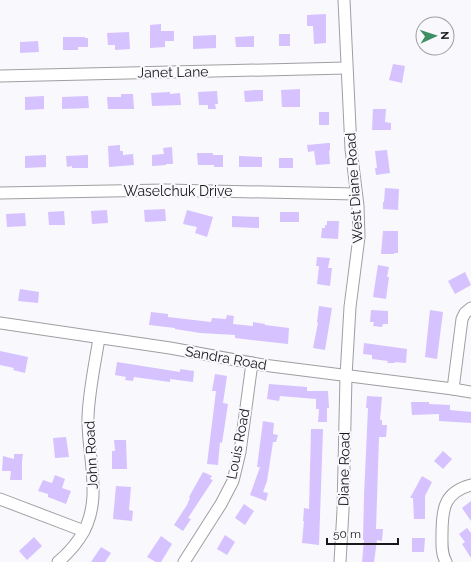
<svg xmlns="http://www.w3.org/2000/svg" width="471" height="562" font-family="Raleway,sans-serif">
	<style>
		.building { fill: #d5c2ff }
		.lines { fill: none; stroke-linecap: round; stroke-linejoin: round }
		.minor-casing { stroke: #9f9ea1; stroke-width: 13 }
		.minor { stroke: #fff; stroke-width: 11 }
		.labels { text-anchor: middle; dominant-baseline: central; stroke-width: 4; stroke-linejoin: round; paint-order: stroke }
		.street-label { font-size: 14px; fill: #181719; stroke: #f9f8fc }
	</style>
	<rect width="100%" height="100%" fill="#f9f8fc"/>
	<g class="building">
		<polygon points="326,14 326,43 314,44 313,26 307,26 307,15"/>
		<polygon points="161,24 161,31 174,31 174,41 165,41 165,47 150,48 150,25"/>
		<polygon points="129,32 130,49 115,50 115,45 108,45 107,33"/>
		<rect x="279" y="34" width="11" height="12"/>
		<polygon points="216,35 216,48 193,49 193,36"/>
		<polygon points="254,36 254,47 236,47 235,37"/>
		<polygon points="63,37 85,37 85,38 88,38 88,47 78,47 78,50 63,50"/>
		<polygon points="38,41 39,52 20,53 20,42"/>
		<polygon points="393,64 405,66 402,83 389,80"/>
		<polygon points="300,89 300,107 282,107 281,90"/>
		<polygon points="254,90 263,90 263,101 245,102 244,91"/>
		<polygon points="217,91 218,104 215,104 216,109 208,109 208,105 199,105 198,92"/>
		<polygon points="170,92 170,94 180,93 181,105 152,106 151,93"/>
		<polygon points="121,94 133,94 134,109 108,109 107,97 121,97"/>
		<polygon points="44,96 44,109 25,110 25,97"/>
		<polygon points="88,96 89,108 62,109 62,97"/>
		<polygon points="373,109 386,109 385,122 391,123 391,130 372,130"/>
		<rect x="319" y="112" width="10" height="13"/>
		<polygon points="328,143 330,143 330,150 329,151 330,164 316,165 314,151 308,152 307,145"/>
		<polygon points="120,145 120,151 123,151 123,155 133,154 134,165 109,167 108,146"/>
		<polygon points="172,147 173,164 166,164 166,165 152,166 152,155 164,154 163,148"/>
		<polygon points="387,150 390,173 376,175 375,168 377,168 375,151"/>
		<polygon points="197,153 213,153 213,155 223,155 223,167 214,167 214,165 198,165"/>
		<polygon points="46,155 46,167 25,168 25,156"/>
		<polygon points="88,155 88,168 72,168 72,166 67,167 66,156"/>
		<polygon points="239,156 262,157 262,167 239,167"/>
		<rect x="279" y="158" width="14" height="10"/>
		<polygon points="385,188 399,189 398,210 383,209 383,202 384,202"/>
		<polygon points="165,209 166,221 145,222 144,210"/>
		<polygon points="107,210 108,223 92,224 91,211"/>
		<polygon points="187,210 213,217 207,237 195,233 197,227 183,224"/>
		<polygon points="64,211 65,225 49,225 48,212"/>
		<rect x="280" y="212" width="19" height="10"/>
		<polygon points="25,213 26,226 7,227 6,214"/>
		<polygon points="232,216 259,217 259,228 232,227"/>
		<polygon points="327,221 339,221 338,239 321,238 322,228 325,228 325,225 327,225"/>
		<polygon points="383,231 398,231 398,253 394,253 394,254 381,254"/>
		<polygon points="317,257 330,258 328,268 332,268 330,286 317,284 319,266 316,266"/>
		<polygon points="378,265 389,267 387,277 389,277 386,299 373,297"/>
		<polygon points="465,272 471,285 455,294 448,281"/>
		<polygon points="20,289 39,292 38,303 18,301"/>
		<polygon points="319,306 332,308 325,350 313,348 318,323 317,322"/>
		<polygon points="371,310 388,311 388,324 383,324 382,327 373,326 374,322 370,322"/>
		<polygon points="430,310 443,312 437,359 425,357"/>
		<polygon points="151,312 168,314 168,317 211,322 212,318 226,319 227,315 234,316 233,324 253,326 253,322 265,324 265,325 289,328 288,344 235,338 235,335 200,333 175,329 175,328 149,325"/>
		<polygon points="364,343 407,349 406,363 395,362 395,363 387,363 388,361 372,359 372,355 363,354"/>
		<polygon points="0,351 28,357 25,373 13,370 14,368 0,365"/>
		<polygon points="117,362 180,372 180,369 194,371 193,382 170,379 170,382 134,377 133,381 125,380 126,377 115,375"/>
		<polygon points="215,374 227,376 223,403 228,404 222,443 220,442 218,465 207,464 216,391 212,391"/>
		<polygon points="269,384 307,387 307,391 328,391 329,408 327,408 327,422 318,422 319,409 316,409 316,399 280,396 279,401 267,399"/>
		<polygon points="367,396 382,397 380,420 382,420 382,425 387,425 386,437 379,437 376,529 383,529 382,541 377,540 374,562 362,562 364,540 363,540 364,496 368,408 366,408"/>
		<polygon points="411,402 429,402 429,404 450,405 450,410 471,412 471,423 439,421 439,414 412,415"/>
		<polygon points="263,421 274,423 273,434 278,435 276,442 273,442 267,481 263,492 268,493 266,501 250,495 260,467 257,467"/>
		<polygon points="311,429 323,429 319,545 302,543 304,521 303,521 304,508 309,509"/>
		<polygon points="66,437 69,457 55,458 53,438"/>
		<polygon points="114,440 126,440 127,469 112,469 112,451 115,451"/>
		<polygon points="443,451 452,459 443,469 434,461"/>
		<polygon points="14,454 23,454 22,462 21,462 22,462 22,480 10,480 11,471 2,471 3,456 14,459"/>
		<polygon points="203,472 212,476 210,479 213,480 188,518 191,519 183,531 174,525 187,505 190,498 189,497"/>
		<polygon points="55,475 65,479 62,488 71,491 66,504 48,497 48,494 38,491 43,480 52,483"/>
		<polygon points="422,476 432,482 425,496 425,519 414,519 413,498 410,498"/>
		<polygon points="116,486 131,487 129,510 133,511 132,521 113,519"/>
		<polygon points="471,501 471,521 462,508"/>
		<polygon points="244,504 254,511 245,525 235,518"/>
		<polygon points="467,528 471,533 471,558 462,544 465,542 459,534"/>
		<polygon points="225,535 235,542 227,555 217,549"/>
		<polygon points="161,536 172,544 161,562 156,562 147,557"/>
		<polygon points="34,537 42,546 27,560 19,551"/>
		<polygon points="412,538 425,538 424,552 412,552"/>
		<polygon points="101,547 111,553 105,562 91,562"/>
	</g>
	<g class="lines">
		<g class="minor-casing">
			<g id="minor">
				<polyline points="0,76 346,68"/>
				<polyline points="0,193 165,190 356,194"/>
				<polyline points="471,308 465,313 462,319 453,389 471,392"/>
				<polyline points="0,323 170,348 263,365 453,389"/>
				<polyline points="0,499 84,531"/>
				<path d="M58,562c8,-7 15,-14 21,-23 26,-36 8,-82 9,-122 1,-27 7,-53 11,-79"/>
				<polyline points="184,562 221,504 233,481 240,452 252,363"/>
				<polyline points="340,562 343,510 346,376 350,307 359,237 358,206 351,149 344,0"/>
				<path d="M446,562c-5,-9 -4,-18 -4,-28 0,-25 2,-42 29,-49"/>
			</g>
		</g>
		<use href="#minor" class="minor"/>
	</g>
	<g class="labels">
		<g class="street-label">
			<text transform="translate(173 72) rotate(-1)">Janet Lane</text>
			<text transform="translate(354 188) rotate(-94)">West Diane Road</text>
			<text x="178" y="191">Waselchuk Drive</text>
			<text transform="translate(226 358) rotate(10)">Sandra Road</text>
			<text transform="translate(238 444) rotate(-79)">Louis Road</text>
			<text transform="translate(91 455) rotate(-93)">John Road</text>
			<text transform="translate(344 469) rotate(-89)">Diane Road</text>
		</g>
	</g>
	<g transform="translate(435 36) rotate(87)"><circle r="19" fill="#f9f8fc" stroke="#9f9ea1"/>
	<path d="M0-3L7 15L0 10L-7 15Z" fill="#3c9063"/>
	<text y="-6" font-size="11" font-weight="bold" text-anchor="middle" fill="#181719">N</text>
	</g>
	<path d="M327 538v6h71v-6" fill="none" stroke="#181719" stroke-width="2"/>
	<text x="333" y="538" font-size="12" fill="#181719" stroke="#f9f8fc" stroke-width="3" paint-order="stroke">50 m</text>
</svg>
